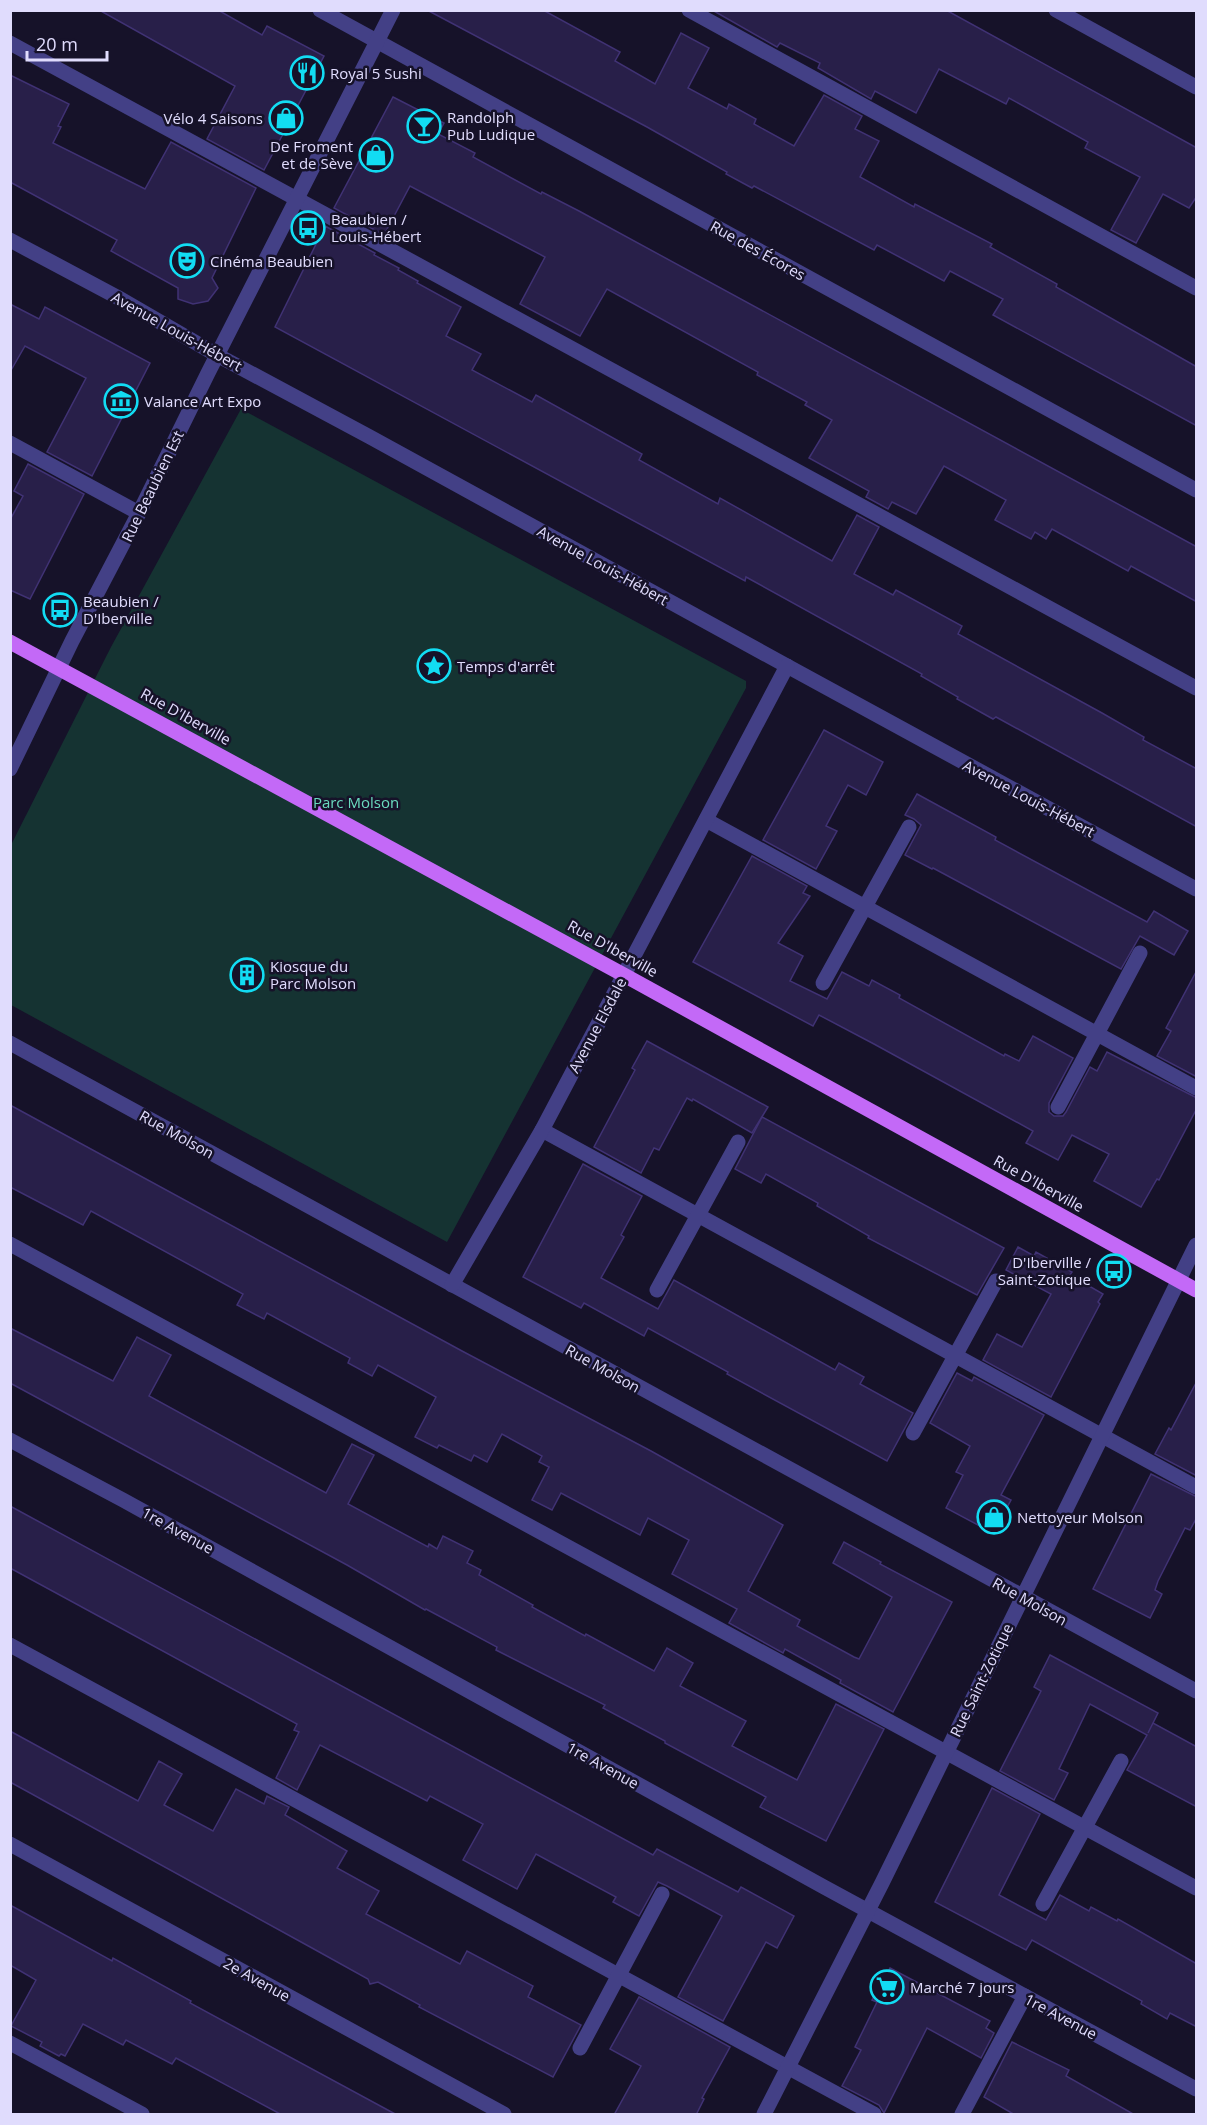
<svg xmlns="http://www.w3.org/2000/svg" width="1207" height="2125" font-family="'Open Sans',sans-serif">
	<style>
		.green { fill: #153332 }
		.building { fill: #281f49; stroke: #403274; stroke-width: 1.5 }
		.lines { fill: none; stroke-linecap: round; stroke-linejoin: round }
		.minor { stroke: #434086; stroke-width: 15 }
		.major { stroke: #c369f7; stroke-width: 15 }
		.labels { text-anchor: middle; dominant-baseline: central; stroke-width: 5; stroke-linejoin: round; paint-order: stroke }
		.poi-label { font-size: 15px; fill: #e0dcfd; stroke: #161229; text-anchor: start }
		.street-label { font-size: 15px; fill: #e0dcfd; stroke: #161229 }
		.park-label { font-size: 15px; fill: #6adbbf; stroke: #161229 }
	</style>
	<rect width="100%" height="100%" fill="#161229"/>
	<polygon class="green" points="241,409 746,681 746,688 447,1242 11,1005 10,847 111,647"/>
	<g class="building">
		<polygon points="99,10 218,10 262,35 267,26 324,56 264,170 207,139 235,86"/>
		<polygon points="427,10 543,10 620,52 615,61 655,84 681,33 709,48 688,88 727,109 729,104 756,119 754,124 794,146 824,95 862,116 855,129 879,141 860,177 914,207 915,204 992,244 990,247 1057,284 1056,287 1197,367 1197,426 993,315 1003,299 950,271 944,281 877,245 874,250 754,186 752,188 726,174 727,172 647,127"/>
		<polygon points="712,10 946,10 1197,148 1197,196 1189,208 1163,194 1136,243 1111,230 1140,177 1085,148 1088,142 1009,98 1006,104 939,69 916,113 875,91 871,99 818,68 820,63 780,43 777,47"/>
		<polygon points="10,75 69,104 58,126 61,127 53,143 145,189 171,142 256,188 212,278 218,288 208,301 193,304 178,299 178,288 111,251 117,240 10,182"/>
		<polygon points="393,97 444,123 438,134 475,153 473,157 541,194 542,192 579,211 1197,547 1197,602 1131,566 1128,571 1052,529 1046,539 1035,532 1031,539 995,520 1006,500 944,466 916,514 892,502 888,509 866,497 869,491 809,458 832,420 805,405 807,402 757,375 758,372 607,289 580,336 520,304 545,257 410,186 384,235 334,208"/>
		<polygon points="325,226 375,253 374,255 399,268 398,270 418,281 417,283 461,307 446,336 481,354 472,370 532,402 536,395 642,454 639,460 718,504 720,498 832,561 857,515 879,527 854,574 893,595 896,590 962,626 958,634 1102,713 1144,737 1143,740 1197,769 1197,827 996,717 993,719 957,699 958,697 921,676 922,674 746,577 745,581 275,327"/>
		<polygon points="10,304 39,319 45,307 150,363 92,476 47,452 86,378 25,346 10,372"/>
		<polygon points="28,464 84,494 30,599 10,590 10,520 23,496 14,491"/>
		<polygon points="824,730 883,762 866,795 848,785 826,826 837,831 816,869 763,840"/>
		<polygon points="917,794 996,837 995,840 1147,922 1154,911 1188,931 1174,955 1140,936 1121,969 933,868 932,869 905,855 921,825 914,819 905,815"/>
		<polygon points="752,856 807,886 803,893 810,896 778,943 803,956 790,981 827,999 842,972 869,986 872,980 900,995 899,998 1004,1056 1005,1054 1019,1061 1033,1036 1073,1058 1049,1103 1049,1112 1054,1116 1063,1116 1066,1112 1090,1067 1097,1071 1107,1052 1197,1098 1197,1108 1159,1180 1157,1179 1141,1207 1094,1181 1109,1154 1072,1135 1058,1160 1026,1143 1033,1131 874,1044 819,1015 813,1026 693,962"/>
		<circle cx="247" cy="975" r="16"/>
		<polygon points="1197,970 1197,1077 1157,1056 1171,1031 1166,1028"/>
		<polygon points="647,1041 768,1107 752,1133 693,1099 692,1101 687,1098 659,1150 654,1148 641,1173 594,1147 635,1070 632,1068"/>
		<polygon points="10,1105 462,1351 651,1451 783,1525 748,1591 800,1620 797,1626 854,1657 859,1659 892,1597 833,1563 844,1542 881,1562 880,1564 952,1602 893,1712 840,1683 841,1680 785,1649 783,1653 729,1623 737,1609 672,1574 689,1540 648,1518 640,1535 561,1493 552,1510 532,1500 549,1467 539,1462 542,1456 502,1434 487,1462 474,1455 471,1461 439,1445 437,1448 415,1437 436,1397 378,1365 372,1376 348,1363 350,1358 267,1313 264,1319 237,1305 243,1294 91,1211 83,1225 10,1187"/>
		<polygon points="762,1117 1004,1248 977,1295 868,1238 869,1236 817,1206 818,1203 766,1174 761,1183 735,1169"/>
		<polygon points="583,1164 642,1196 621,1235 624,1237 601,1278 658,1309 674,1280 835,1370 839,1363 864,1377 860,1384 913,1413 887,1461 727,1374 728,1372 648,1328 644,1336 584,1303 581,1308 523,1277"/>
		<polygon points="1018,1247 1034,1256 1036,1252 1072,1272 1070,1275 1103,1294 1098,1302 1100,1304 1051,1397 983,1360 997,1334 1022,1347 1051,1294 1006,1270"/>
		<polygon points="10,1328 113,1381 137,1337 171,1355 149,1396 326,1493 352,1444 374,1455 348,1504 428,1547 429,1544 437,1549 443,1536 473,1551 467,1563 481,1570 479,1575 533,1605 532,1607 585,1636 586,1634 654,1671 667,1648 693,1663 680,1686 746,1721 732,1746 797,1780 836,1704 884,1729 826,1841 760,1807 766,1797 665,1743 665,1741 603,1708 605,1705 496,1650 497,1647 426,1609 425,1610 347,1565 10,1383"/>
		<polygon points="957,1373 972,1381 974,1377 1044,1415 1001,1495 1011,1500 993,1533 946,1508 963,1475 956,1472 970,1446 930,1423"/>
		<polygon points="1197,1381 1197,1476 1155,1454 1169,1428 1171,1430"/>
		<polygon points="1151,1474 1197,1497 1197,1517 1190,1530 1185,1528 1158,1581 1155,1590 1162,1594 1150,1618 1093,1589"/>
		<polygon points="10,1506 653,1855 657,1849 738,1892 741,1887 794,1916 777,1948 766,1942 723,2021 678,1997 722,1916 667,1886 658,1882 639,1916 613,1902 616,1897 536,1854 517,1889 463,1860 483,1824 430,1796 427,1801 320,1745 297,1790 276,1778 299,1732 294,1730 297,1724 10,1568"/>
		<polygon points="1050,1655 1158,1713 1148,1733 1153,1723 1197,1747 1197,1807 1127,1770 1147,1735 1090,1704 1059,1769 1068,1773 1054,1800 1000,1771 1041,1691 1034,1687"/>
		<polygon points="10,1731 138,1801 159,1761 182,1774 164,1805 213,1831 236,1789 264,1804 267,1796 289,1807 285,1815 347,1851 337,1868 379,1891 366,1914 460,1964 467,1951 533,1986 528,1997 581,2025 553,2077 419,2007 420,2005 378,1982 370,1984 368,1979 312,1948 10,1782"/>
		<polygon points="992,1788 1040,1814 999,1895 1046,1920 1060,1895 1089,1911 1091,1907 1117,1921 1118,1919 1197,1964 1197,2027 1170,2013 1167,2019 1141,2004 1142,2001 1032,1940 1026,1950 935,1902"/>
		<polygon points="10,1905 112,1961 113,1958 191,2001 190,2003 397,2115 282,2115 176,2058 172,2064 126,2040 123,2045 83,2024 65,2056 61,2054 59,2056 40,2046 42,2042 11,2026 36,1980 10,1965"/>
		<polygon points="890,1968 990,2021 986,2028 994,2033 981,2058 927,2028 884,2113 879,2105 842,2086 861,2050 855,2047 877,2002 872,2000"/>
		<polygon points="639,1997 730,2047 702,2098 704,2099 696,2115 614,2115 641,2066 610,2049"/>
		<polygon points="1012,2042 1069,2070 1066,2076 1135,2115 1015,2115 984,2097"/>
	</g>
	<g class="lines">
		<g class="minor">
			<polyline points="320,10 1196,490"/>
			<polyline points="689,10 1196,288"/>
			<polyline points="1056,10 1196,87"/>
			<polyline points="10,43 1196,688"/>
			<polyline points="10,240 117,297 217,355 370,437 787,666 1196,889"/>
			<polyline points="10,443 139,513"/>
			<polyline points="10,769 72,641 139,513 208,373 393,10"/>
			<polyline points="706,820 1196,1088"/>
			<polyline points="823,983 909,827"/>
			<polyline points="10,1043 1196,1691"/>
			<polyline points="1058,1107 1140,953"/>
			<polyline points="542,1130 1196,1487"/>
			<polyline points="10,1244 1196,1888"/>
			<polyline points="452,1285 542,1130 787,666"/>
			<polyline points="657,1290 738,1142"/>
			<polyline points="913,1433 996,1281"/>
			<polyline points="10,1440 123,1500 824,1887 1196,2089"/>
			<polyline points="10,1645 874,2114"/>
			<polyline points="10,1844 504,2114"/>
			<polyline points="1043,1904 1121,1761"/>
			<polyline points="10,2043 142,2114"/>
			<polyline points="580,2048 662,1894"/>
			<polyline points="764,2114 882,1883 1196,1245"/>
			<polyline points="962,2114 1025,1996"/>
		</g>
		<polyline class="major" points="10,642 624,975 1196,1290"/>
	</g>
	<defs>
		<g id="restaurant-ring" transform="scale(1.725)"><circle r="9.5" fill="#161229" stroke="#12dcf3" stroke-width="1.5"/><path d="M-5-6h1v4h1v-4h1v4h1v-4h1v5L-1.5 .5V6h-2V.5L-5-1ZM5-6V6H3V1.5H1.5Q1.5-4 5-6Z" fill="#12dcf3"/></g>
		<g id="shop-ring" transform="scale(1.725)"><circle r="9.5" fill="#161229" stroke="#12dcf3" stroke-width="1.5"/><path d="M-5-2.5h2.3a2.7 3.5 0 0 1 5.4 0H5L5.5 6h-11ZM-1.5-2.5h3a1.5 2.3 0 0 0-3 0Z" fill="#12dcf3"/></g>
		<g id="bar-ring" transform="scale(1.725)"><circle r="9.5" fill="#161229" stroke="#12dcf3" stroke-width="1.5"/><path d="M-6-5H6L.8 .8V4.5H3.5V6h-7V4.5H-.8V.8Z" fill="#12dcf3"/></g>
		<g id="bus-ring" transform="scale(1.725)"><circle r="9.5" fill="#161229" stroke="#12dcf3" stroke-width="1.5"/><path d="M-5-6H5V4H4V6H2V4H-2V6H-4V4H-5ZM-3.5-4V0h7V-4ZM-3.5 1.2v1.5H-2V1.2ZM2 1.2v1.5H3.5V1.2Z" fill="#12dcf3"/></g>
		<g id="theatre-ring" transform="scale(1.725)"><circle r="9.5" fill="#161229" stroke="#12dcf3" stroke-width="1.5"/><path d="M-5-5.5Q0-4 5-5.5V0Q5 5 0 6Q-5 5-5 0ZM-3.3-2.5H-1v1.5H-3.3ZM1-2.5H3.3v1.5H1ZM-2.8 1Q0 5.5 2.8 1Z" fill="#12dcf3"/></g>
		<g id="museum-ring" transform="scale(1.725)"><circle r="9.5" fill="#161229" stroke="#12dcf3" stroke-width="1.5"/><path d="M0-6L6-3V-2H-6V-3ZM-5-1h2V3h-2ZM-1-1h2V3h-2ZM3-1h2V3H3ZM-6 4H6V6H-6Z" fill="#12dcf3"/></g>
		<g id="sight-ring" transform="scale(1.725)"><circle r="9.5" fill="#161229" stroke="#12dcf3" stroke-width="1.5"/><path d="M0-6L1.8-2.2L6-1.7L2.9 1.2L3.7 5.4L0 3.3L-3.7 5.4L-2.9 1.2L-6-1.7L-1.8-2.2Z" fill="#12dcf3"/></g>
		<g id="building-ring" transform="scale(1.725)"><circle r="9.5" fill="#161229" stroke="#12dcf3" stroke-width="1.5"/><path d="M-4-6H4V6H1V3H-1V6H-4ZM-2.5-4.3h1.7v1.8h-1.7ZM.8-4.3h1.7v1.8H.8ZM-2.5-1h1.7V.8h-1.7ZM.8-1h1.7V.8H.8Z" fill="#12dcf3"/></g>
		<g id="supermarket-ring" transform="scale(1.725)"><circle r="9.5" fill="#161229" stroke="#12dcf3" stroke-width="1.5"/><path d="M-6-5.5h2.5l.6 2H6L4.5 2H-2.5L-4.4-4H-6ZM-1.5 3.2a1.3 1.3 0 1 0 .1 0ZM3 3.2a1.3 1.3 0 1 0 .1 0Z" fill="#12dcf3"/></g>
	</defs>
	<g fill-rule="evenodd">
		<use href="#restaurant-ring" x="307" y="73"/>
		<use href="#shop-ring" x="286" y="118"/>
		<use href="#bar-ring" x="424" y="126"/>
		<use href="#shop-ring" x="376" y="155"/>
		<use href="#bus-ring" x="308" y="228"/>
		<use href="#theatre-ring" x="187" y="261"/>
		<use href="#museum-ring" x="121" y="401"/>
		<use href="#bus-ring" x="60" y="610"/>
		<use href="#sight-ring" x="434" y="666"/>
		<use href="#building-ring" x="247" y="975"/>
		<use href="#bus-ring" x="1114" y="1271"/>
		<use href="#shop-ring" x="994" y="1517"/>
		<use href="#supermarket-ring" x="887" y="1987"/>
	</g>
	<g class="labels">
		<g class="poi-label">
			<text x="330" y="73">Royal 5 Sushi</text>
			<text x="447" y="117">Randolph<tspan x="447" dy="17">Pub Ludique</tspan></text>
			<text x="263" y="118" text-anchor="end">Vélo 4 Saisons</text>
			<text x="353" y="146" text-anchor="end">De Froment<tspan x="353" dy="17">et de Sève</tspan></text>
			<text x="331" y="219">Beaubien /<tspan x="331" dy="17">Louis-Hébert</tspan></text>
			<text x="210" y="261">Cinéma Beaubien</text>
			<text x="144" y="401">Valance Art Expo</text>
			<text x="83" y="601">Beaubien /<tspan x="83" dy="17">D'Iberville</tspan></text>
			<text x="457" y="666">Temps d'arrêt</text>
			<text x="270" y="966">Kiosque du<tspan x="270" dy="17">Parc Molson</tspan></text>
			<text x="1091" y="1262" text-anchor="end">D'Iberville /<tspan x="1091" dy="17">Saint-Zotique</tspan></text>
			<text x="1017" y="1517">Nettoyeur Molson</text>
			<text x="910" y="1987">Marché 7 jours</text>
		</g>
		<g class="street-label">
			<text transform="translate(758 250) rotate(29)">Rue des Écores</text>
			<text transform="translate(177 331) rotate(29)">Avenue Louis-Hébert</text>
			<text transform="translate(152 486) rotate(-64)">Rue Beaubien Est</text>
			<text transform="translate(603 565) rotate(29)">Avenue Louis-Hébert</text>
			<text transform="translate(186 716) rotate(29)">Rue D'Iberville</text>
			<text transform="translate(1029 798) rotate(28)">Avenue Louis-Hébert</text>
			<text transform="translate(613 948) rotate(29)">Rue D'Iberville</text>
			<text transform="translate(597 1025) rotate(-62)">Avenue Elsdale</text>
			<text transform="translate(177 1134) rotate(29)">Rue Molson</text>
			<text transform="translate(1039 1183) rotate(29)">Rue D'Iberville</text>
			<text transform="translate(603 1368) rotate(29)">Rue Molson</text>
			<text transform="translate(178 1530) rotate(29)">1re Avenue</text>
			<text transform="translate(1030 1601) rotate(29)">Rue Molson</text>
			<text transform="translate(981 1680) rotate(-64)">Rue Saint-Zotique</text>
			<text transform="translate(603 1765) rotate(29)">1re Avenue</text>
			<text transform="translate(257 1979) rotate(29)">2e Avenue</text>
			<text transform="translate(1061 2016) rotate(28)">1re Avenue</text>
		</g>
		<g class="park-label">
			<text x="356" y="802">Parc Molson</text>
		</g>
	</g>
	<rect width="1207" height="2125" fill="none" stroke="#e0dcfd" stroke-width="24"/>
	<path d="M27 51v9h80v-9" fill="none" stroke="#e0dcfd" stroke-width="3"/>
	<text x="36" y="51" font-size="18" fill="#e0dcfd" stroke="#161229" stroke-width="4.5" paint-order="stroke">20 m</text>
</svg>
